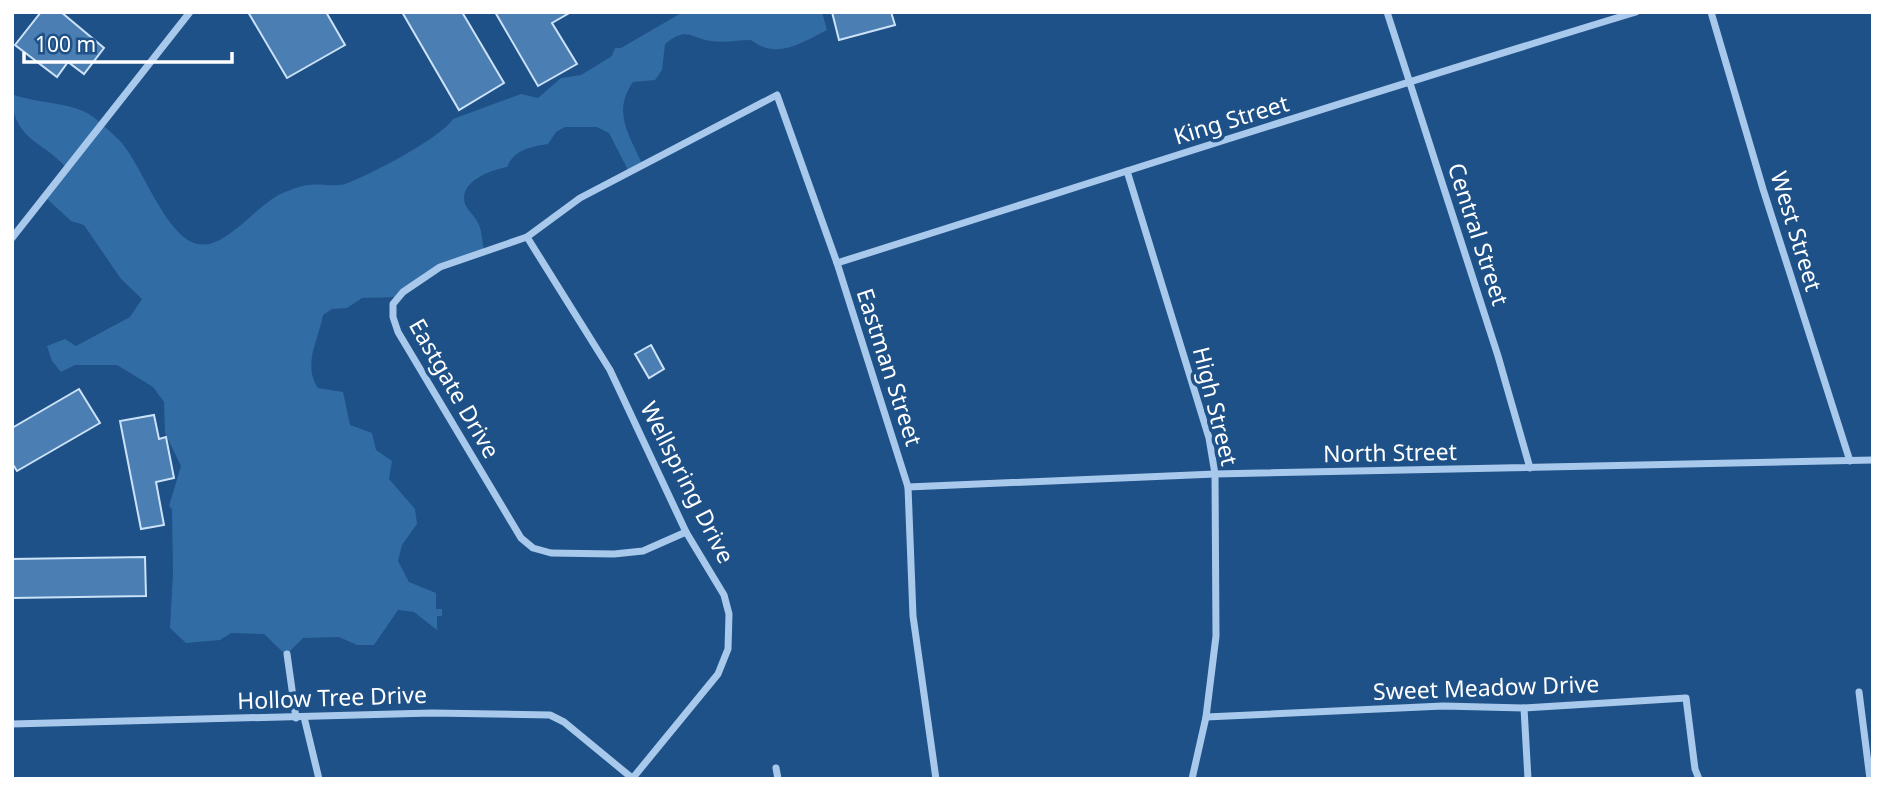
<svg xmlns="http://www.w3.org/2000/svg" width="1885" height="791" font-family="'Noto Sans',sans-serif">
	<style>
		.green { fill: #326ca4 }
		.building { fill: #4b7eb2; stroke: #cce2f8; stroke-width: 2 }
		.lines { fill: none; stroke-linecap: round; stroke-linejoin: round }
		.street { stroke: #a8c9eb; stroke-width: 7 }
		.labels { text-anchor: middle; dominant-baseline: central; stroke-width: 7; stroke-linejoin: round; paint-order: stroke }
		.street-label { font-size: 23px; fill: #fff; stroke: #1e5187 }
	</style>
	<rect width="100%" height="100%" fill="#1e5187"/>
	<path class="green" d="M683,12h139l5,18c-26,13 -50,30 -76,10 -12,0 -27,3 -40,1 -21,-3 -24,-15 -46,3l-3,26 -7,10 -22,2c-21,30 -4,52 9,82l-14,6 -19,-37 -12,-6h-32l-9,5 -8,12c-18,3 -33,5 -41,23 -15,3 -49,14 -42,37 3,7 10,12 13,19 4,7 4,18 6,27l-47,18 -39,29 -36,1 -15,10 -15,1 -9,6c-4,24 -21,49 -5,73l25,4 7,33 22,8 4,17 16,11 -3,18 26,30 2,15 -15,21 -4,16 11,21 27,11v16h6v7h-5v14l-23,-18 -16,-2 -24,35h-17l-18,-8 -36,1 -17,17 -22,-21 -33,-1 -11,7 -34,3 -16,-15 3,-55 -1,-64 -3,-3 12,-40 -16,-33 -1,-31 -11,-15 -36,-22h-42l-14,7 -9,-11 -5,-15 18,-7 11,7 54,-29 12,-18 -21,-20 -37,-54 -13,-4 -26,-24 21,-30c-25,-27 -54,-28 -54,-73 27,11 65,7 85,26 7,6 16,14 23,21 22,24 44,91 74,102 29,11 62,-39 89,-50 7,-3 17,-7 25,-8 12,-2 26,2 37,-1 23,-8 96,-46 108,-65l68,-25 17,4 23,-20 20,-3 31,-19 3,-8h6z"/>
	<g class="building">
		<polygon points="41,12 61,12 104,48 84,74 68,62 57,77 15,45"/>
		<polygon points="248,12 326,12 345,45 287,78"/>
		<polygon points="402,12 462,12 504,83 459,110"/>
		<polygon points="495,12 571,12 552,23 577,64 538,86"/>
		<polygon points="832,12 891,12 895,25 839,40"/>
		<polygon points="651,345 664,369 649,378 635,354"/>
		<polygon points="79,389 100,423 17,471 12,463 12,428"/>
		<polygon points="154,415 159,439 166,437 174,478 156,482 164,525 141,529 120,421"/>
		<polygon points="145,557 146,596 12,598 12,559"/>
	</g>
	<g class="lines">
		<g class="street">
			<polyline points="1387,12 1498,356 1530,468"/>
			<polyline points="1711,12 1763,189 1850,461"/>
			<polyline points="1127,171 1209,438 1215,474 1216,636 1206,717 1192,779"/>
			<polyline points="527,237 610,370 686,532 724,595 729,614 728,649 718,674 632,779"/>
			<polyline points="12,238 190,12"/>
			<path d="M837,263c266,-84 532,-170 799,-251"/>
			<polyline points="908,487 1215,474 1873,460"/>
			<polyline points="686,532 643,551 614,554 551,553 533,548 521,538 398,332 393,317 393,304 403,292 440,267 527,237 580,198 777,95 837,263 908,487 913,616 936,779"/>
			<polyline points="287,654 296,718"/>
			<polyline points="1859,692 1870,779"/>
			<polyline points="1524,708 1528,779"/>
			<polyline points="304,717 319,779"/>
			<polyline points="1206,717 1443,706 1524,708 1686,698 1695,769 1699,779"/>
			<polyline points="12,724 432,713 550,715 564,722 632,778"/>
			<polyline points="776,768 778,779"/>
		</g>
	</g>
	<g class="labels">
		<g class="street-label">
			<text transform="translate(1231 119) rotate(-17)">King Street</text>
			<text transform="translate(1797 231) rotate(73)">West Street</text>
			<text transform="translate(1479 234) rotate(72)">Central Street</text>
			<text transform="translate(890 367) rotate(72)">Eastman Street</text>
			<text transform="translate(455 388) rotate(60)">Eastgate Drive</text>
			<text transform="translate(1216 406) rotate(76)">High Street</text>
			<text transform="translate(1390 452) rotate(-1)">North Street</text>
			<text transform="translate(688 482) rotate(63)">Wellspring Drive</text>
			<text transform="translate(1486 687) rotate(-2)">Sweet Meadow Drive</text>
			<text transform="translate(332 697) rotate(-2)">Hollow Tree Drive</text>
		</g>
	</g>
	<rect width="1885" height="791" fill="none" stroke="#ffffff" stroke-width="28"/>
	<path d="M24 52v10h208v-10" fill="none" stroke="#ffffff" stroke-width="3.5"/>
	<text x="35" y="52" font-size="21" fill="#ffffff" stroke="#1e5187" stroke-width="5" paint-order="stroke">100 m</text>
</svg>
